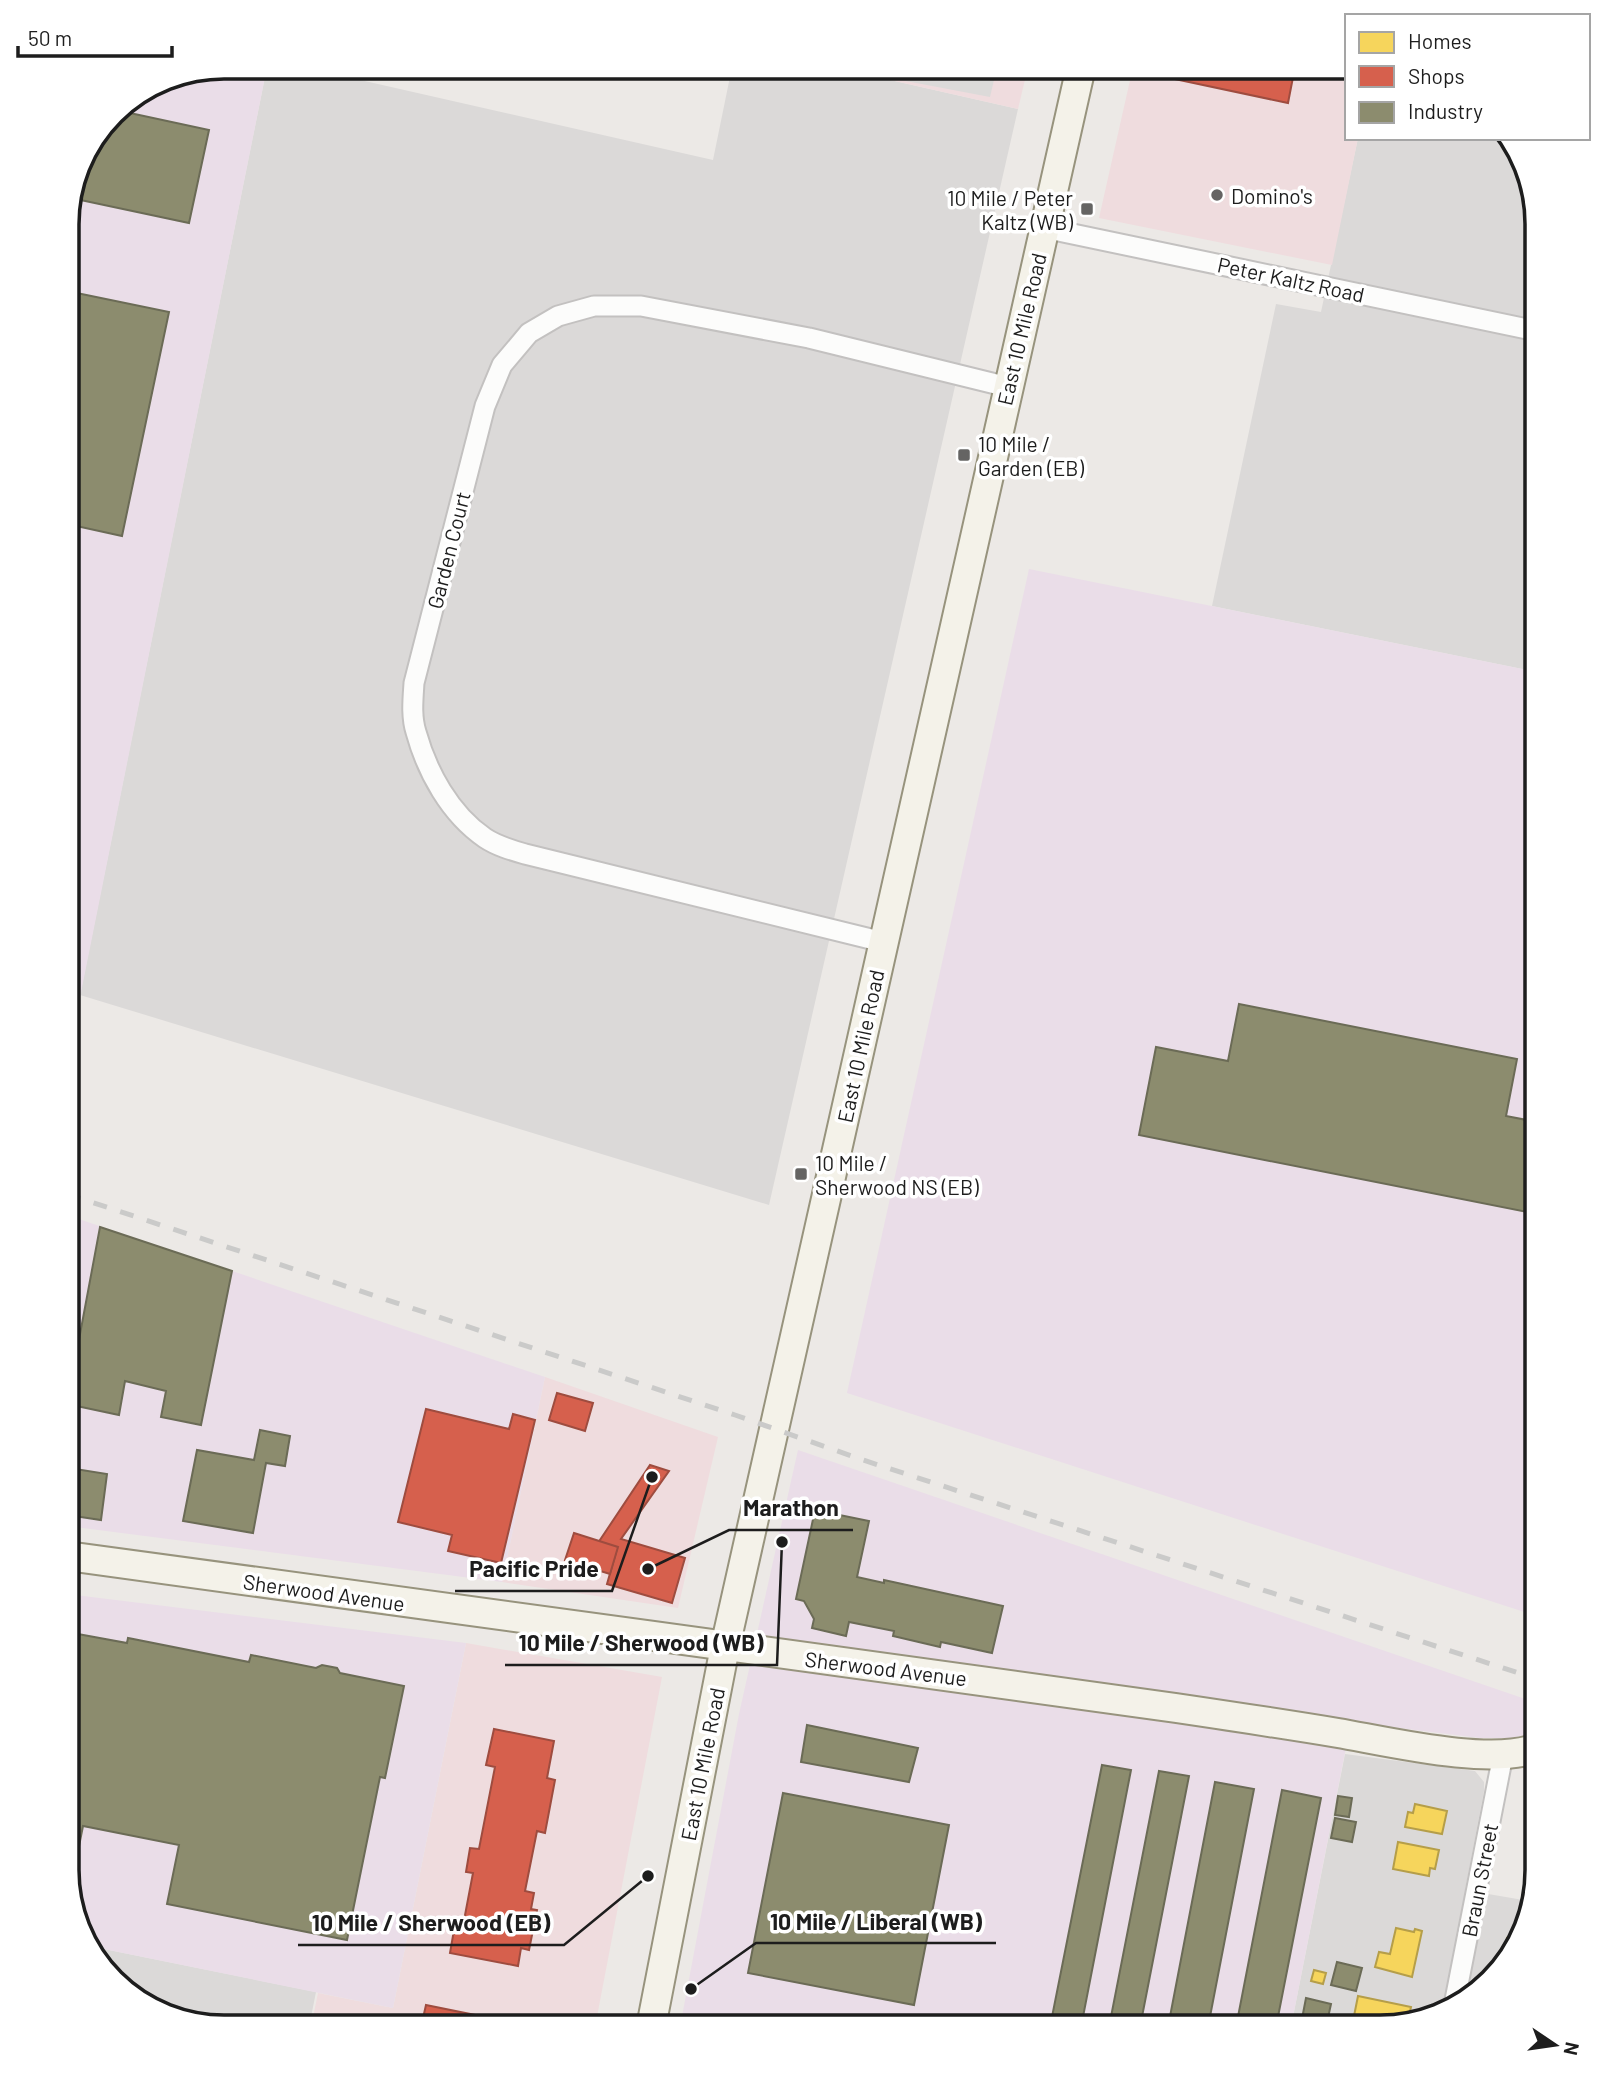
<svg xmlns="http://www.w3.org/2000/svg" width="1604" height="2094" font-family="Barlow,sans-serif">
	<style>
		.residential { fill: #dbd9d8 }
		.commercial { fill: #efdcde }
		.industrial { fill: #eadde8 }
		.parking { fill: #dcdad9 }
		.homes { fill: #f6d55c; stroke: #b59e49; stroke-width: 2 }
		.shops { fill: #d6604d; stroke: #9e4c3f; stroke-width: 2 }
		.industry { fill: #8c8c6e; stroke: #6b6b56; stroke-width: 2 }
		.lines { fill: none; stroke-linecap: round; stroke-linejoin: round }
		.street-casing { stroke: #c3c1c0; stroke-width: 23 }
		.secondary-casing { stroke: #97937d; stroke-width: 32 }
		.street { stroke: #fcfcfb; stroke-width: 19 }
		.secondary { stroke: #f4f2e9; stroke-width: 28 }
		.rail { stroke: #cacac9; stroke-width: 5; stroke-dasharray: 14 14; stroke-linecap: butt }
		.poi-dot { fill: #656463; stroke: #fff; stroke-width: 2.5 }
		.labels { text-anchor: middle; dominant-baseline: central; stroke-width: 7; stroke-linejoin: round; paint-order: stroke }
		.poi-label { font-size: 21px; fill: #1d1d1d; stroke: #fff; text-anchor: start }
		.street-label { font-size: 21px; fill: #1d1d1d; stroke: #fff }
		.rim { fill: none; stroke: #1d1d1d; stroke-width: 3.5 }
		.leader { fill: none; stroke: #1d1d1d; stroke-width: 2.5 }
		.callout-dot { fill: #1d1d1d; stroke: #fff; stroke-width: 2.5 }
		.callout-label { font-size: 23px; text-anchor: middle; font-weight: bold; fill: #1d1d1d; stroke: #fff; stroke-width: 7; stroke-linejoin: round; paint-order: stroke }
	</style>
	<rect width="100%" height="100%" fill="#ece9e6"/>
	<g class="residential">
		<polygon points="267,67 303,67 713,160 732,67 833,67 1018,109 769,1205 80,995"/>
		<polygon points="1358,138 1512,139 1537,223 1537,672 1212,606 1276,304 1321,312"/>
		<polygon points="1345,1754 1475,1771 1484,1782 1484,1791 1465,1890 1529,1901 1517,1949 1467,2001 1381,2027 1291,2027"/>
		<polygon points="89,1946 316,1992 309,2027 223,2027 145,2007 93,1957"/>
	</g>
	<g class="commercial">
		<polygon points="833,67 1028,67 1018,109"/>
		<polygon points="1133,67 1347,67 1347,138 1358,138 1332,265 1099,218"/>
		<polygon points="545,1377 718,1437 678,1608 502,1582"/>
		<polygon points="466,1643 662,1677 595,2027 311,2027 318,1993 393,2008"/>
	</g>
	<g class="industrial">
		<polygon points="223,67 267,67 67,1062 67,213 83,154 120,106 164,78"/>
		<polygon points="1029,569 1537,672 1537,1616 847,1393"/>
		<polygon points="67,1215 545,1377 502,1582 67,1526"/>
		<polygon points="798,1450 1537,1703 1537,1733 1511,1738 1480,1738 1351,1722 1291,2027 680,2027 739,1714"/>
		<polygon points="67,1594 466,1643 393,2008 89,1946 67,1871"/>
	</g>
	<polygon class="parking" points="832,67 997,67 990,97"/>
	<g class="homes">
		<polygon points="1415,1804 1447,1811 1442,1834 1405,1827 1408,1812 1413,1813"/>
		<polygon points="1398,1842 1439,1850 1435,1869 1430,1868 1429,1876 1393,1869"/>
		<polygon points="1396,1928 1414,1932 1415,1929 1422,1931 1412,1977 1375,1967 1379,1952 1390,1954"/>
		<polygon points="1515,1936 1520,1937 1517,1949 1509,1957 1510,1955 1505,1954 1507,1938 1514,1940"/>
		<polygon points="1314,1970 1326,1973 1323,1984 1311,1981"/>
		<polygon points="1358,1996 1411,2007 1408,2019 1382,2027 1353,2021"/>
	</g>
	<g class="shops">
		<polygon points="1152,67 1295,67 1288,103 1151,74"/>
		<polygon points="557,1393 593,1403 585,1431 549,1420"/>
		<polygon points="426,1409 509,1429 513,1414 535,1420 501,1563 448,1551 452,1535 398,1522"/>
		<polygon points="650,1465 669,1471 621,1539 685,1558 672,1603 607,1584 617,1549 598,1543"/>
		<polygon points="574,1533 618,1547 610,1574 565,1560"/>
		<polygon points="494,1729 554,1741 547,1778 555,1780 545,1833 537,1831 525,1891 534,1893 531,1909 537,1910 529,1950 521,1948 518,1966 450,1953 454,1930 462,1931 473,1873 466,1872 470,1848 479,1849 495,1767 486,1765"/>
		<polygon points="426,2005 534,2027 421,2027"/>
	</g>
	<g class="industry">
		<polygon points="116,110 209,130 189,223 71,198 83,154"/>
		<polygon points="67,291 169,312 122,536 67,524"/>
		<polygon points="1239,1004 1517,1059 1506,1116 1537,1122 1537,1214 1139,1135 1156,1047 1228,1061"/>
		<polygon points="100,1227 232,1271 201,1425 161,1417 166,1391 125,1381 119,1415 67,1404"/>
		<polygon points="260,1430 290,1436 285,1466 266,1463 253,1533 183,1521 197,1450 254,1460"/>
		<polygon points="69,1468 107,1474 101,1520 67,1515"/>
		<polygon points="815,1510 869,1521 857,1577 884,1583 884,1580 1003,1606 992,1653 941,1642 940,1647 893,1636 894,1631 849,1622 846,1636 812,1628 814,1619 804,1601 796,1599"/>
		<polygon points="67,1632 127,1643 128,1638 249,1662 251,1655 316,1668 322,1665 337,1668 340,1673 404,1686 385,1778 380,1777 347,1940 167,1904 179,1845 83,1826 72,1881 70,1881 66,1871"/>
		<polygon points="807,1725 918,1748 909,1782 801,1762"/>
		<polygon points="1102,1765 1131,1770 1081,2027 1050,2027"/>
		<polygon points="1159,1771 1189,1776 1140,2027 1109,2027"/>
		<polygon points="1215,1782 1254,1789 1208,2027 1168,2027"/>
		<polygon points="1282,1790 1321,1798 1276,2027 1236,2027"/>
		<polygon points="783,1793 949,1825 914,2005 748,1973"/>
		<polygon points="1338,1796 1352,1798 1349,1817 1335,1815"/>
		<polygon points="1335,1818 1356,1822 1352,1842 1331,1838"/>
		<polygon points="1337,1962 1362,1968 1356,1991 1331,1985"/>
		<polygon points="1306,1998 1331,2004 1326,2027 1301,2024"/>
	</g>
	<g class="lines">
		<g class="street-casing">
			<g id="street">
				<polyline points="1044,228 1537,331"/>
				<path d="M883,942l-358,-88c-14,-4 -28,-8 -40,-16 -35,-24 -58,-66 -69,-106 -5,-16 -3,-33 -2,-49l71,-277 17,-41 27,-32 29,-17 36,-10h47l168,32 199,49"/>
				<polyline points="1454,2005 1503,1755"/>
			</g>
		</g>
		<g class="secondary-casing">
			<g id="secondary">
				<path d="M67,1556c369,52 740,99 1109,152 54,8 108,16 162,25 52,9 152,33 199,15"/>
				<polyline points="651,2027 725,1647 1081,67"/>
			</g>
		</g>
		<use href="#street" class="street"/>
		<use href="#secondary" class="secondary"/>
		<polyline class="rail" points="67,1194 735,1415 863,1460 1537,1679"/>
	</g>
	<g class="poi-dot">
		<circle cx="1217" cy="195" r="7"/>
		<rect x="1080" y="202" width="14" height="14" rx="3.5"/>
		<rect x="957" y="448" width="14" height="14" rx="3.5"/>
		<rect x="794" y="1167" width="14" height="14" rx="3.5"/>
	</g>
	<g class="labels">
		<g class="poi-label">
			<text x="1231" y="195">Domino's</text>
			<text x="1073" y="197" text-anchor="end">10 Mile / Peter<tspan x="1073" dy="24">Kaltz (WB)</tspan></text>
			<text x="978" y="443">10 Mile /<tspan x="978" dy="24">Garden (EB)</tspan></text>
			<text x="815" y="1162">10 Mile /<tspan x="815" dy="24">Sherwood NS (EB)</tspan></text>
		</g>
		<g class="street-label">
			<text transform="translate(1291 279) rotate(12)">Peter Kaltz Road</text>
			<text transform="translate(1021 329) rotate(-77)">East 10 Mile Road</text>
			<text transform="translate(448 550) rotate(-76)">Garden Court</text>
			<text transform="translate(860 1046) rotate(-78)">East 10 Mile Road</text>
			<text transform="translate(324 1592) rotate(8)">Sherwood Avenue</text>
			<text transform="translate(886 1668) rotate(7)">Sherwood Avenue</text>
			<text transform="translate(702 1764) rotate(-79)">East 10 Mile Road</text>
			<text transform="translate(1479 1880) rotate(-79)">Braun Street</text>
		</g>
	</g>
	<path d="M0 0H1604V2094H0ZM224 79H1380A145 145 0 0 1 1525 224V1870A145 145 0 0 1 1380 2015H224A145 145 0 0 1 79 1870V224A145 145 0 0 1 224 79Z" fill="#fff" fill-rule="evenodd"/>
	<path class="rim" d="M224 79H1380A145 145 0 0 1 1525 224V1870A145 145 0 0 1 1380 2015H224A145 145 0 0 1 79 1870V224A145 145 0 0 1 224 79Z"/>
	<path class="leader" d="M648 1569L729 1530H853M652 1477L612 1591H455M782 1542L777 1665H505M691 1989L756 1943H996M648 1876L564 1945H298"/>
	<g class="callout-dot">
		<circle cx="648" cy="1569" r="7"/>
		<circle cx="652" cy="1477" r="7"/>
		<circle cx="782" cy="1542" r="7"/>
		<circle cx="691" cy="1989" r="7"/>
		<circle cx="648" cy="1876" r="7"/>
	</g>
	<g class="callout-label">
		<text x="791" y="1516">Marathon</text>
		<text x="534" y="1577">Pacific Pride</text>
		<text x="641" y="1651">10 Mile / Sherwood (WB)</text>
		<text x="876" y="1930">10 Mile / Liberal (WB)</text>
		<text x="431" y="1931">10 Mile / Sherwood (EB)</text>
	</g>
	<rect x="1345" y="14" width="245" height="126" fill="#ffffff" stroke="#a5a5a5" stroke-width="2"/>
	<rect x="1359" y="32" width="35" height="21" fill="#f6d55c" stroke="#a5a5a5" stroke-width="2"/>
	<text x="1408" y="49" font-size="21" fill="#1d1d1d">Homes</text>
	<rect x="1359" y="66" width="35" height="21" fill="#d6604d" stroke="#a5a5a5" stroke-width="2"/>
	<text x="1408" y="84" font-size="21" fill="#1d1d1d">Shops</text>
	<rect x="1359" y="102" width="35" height="21" fill="#8c8c6e" stroke="#a5a5a5" stroke-width="2"/>
	<text x="1408" y="119" font-size="21" fill="#1d1d1d">Industry</text>
	<g transform="translate(1555 2045) rotate(103)" stroke="#ffffff" stroke-width="5" paint-order="stroke">
	<path d="M0-5L12 26L0 18L-12 26Z" fill="#1d1d1d"/>
	<text y="-10" font-size="19" font-weight="bold" text-anchor="middle" fill="#1d1d1d">N</text>
	</g>
	<path d="M18 46v10h154v-10" fill="none" stroke="#1d1d1d" stroke-width="3.5"/>
	<text x="28" y="46" font-size="21" fill="#1d1d1d" stroke="#ffffff" stroke-width="5" paint-order="stroke">50 m</text>
</svg>
